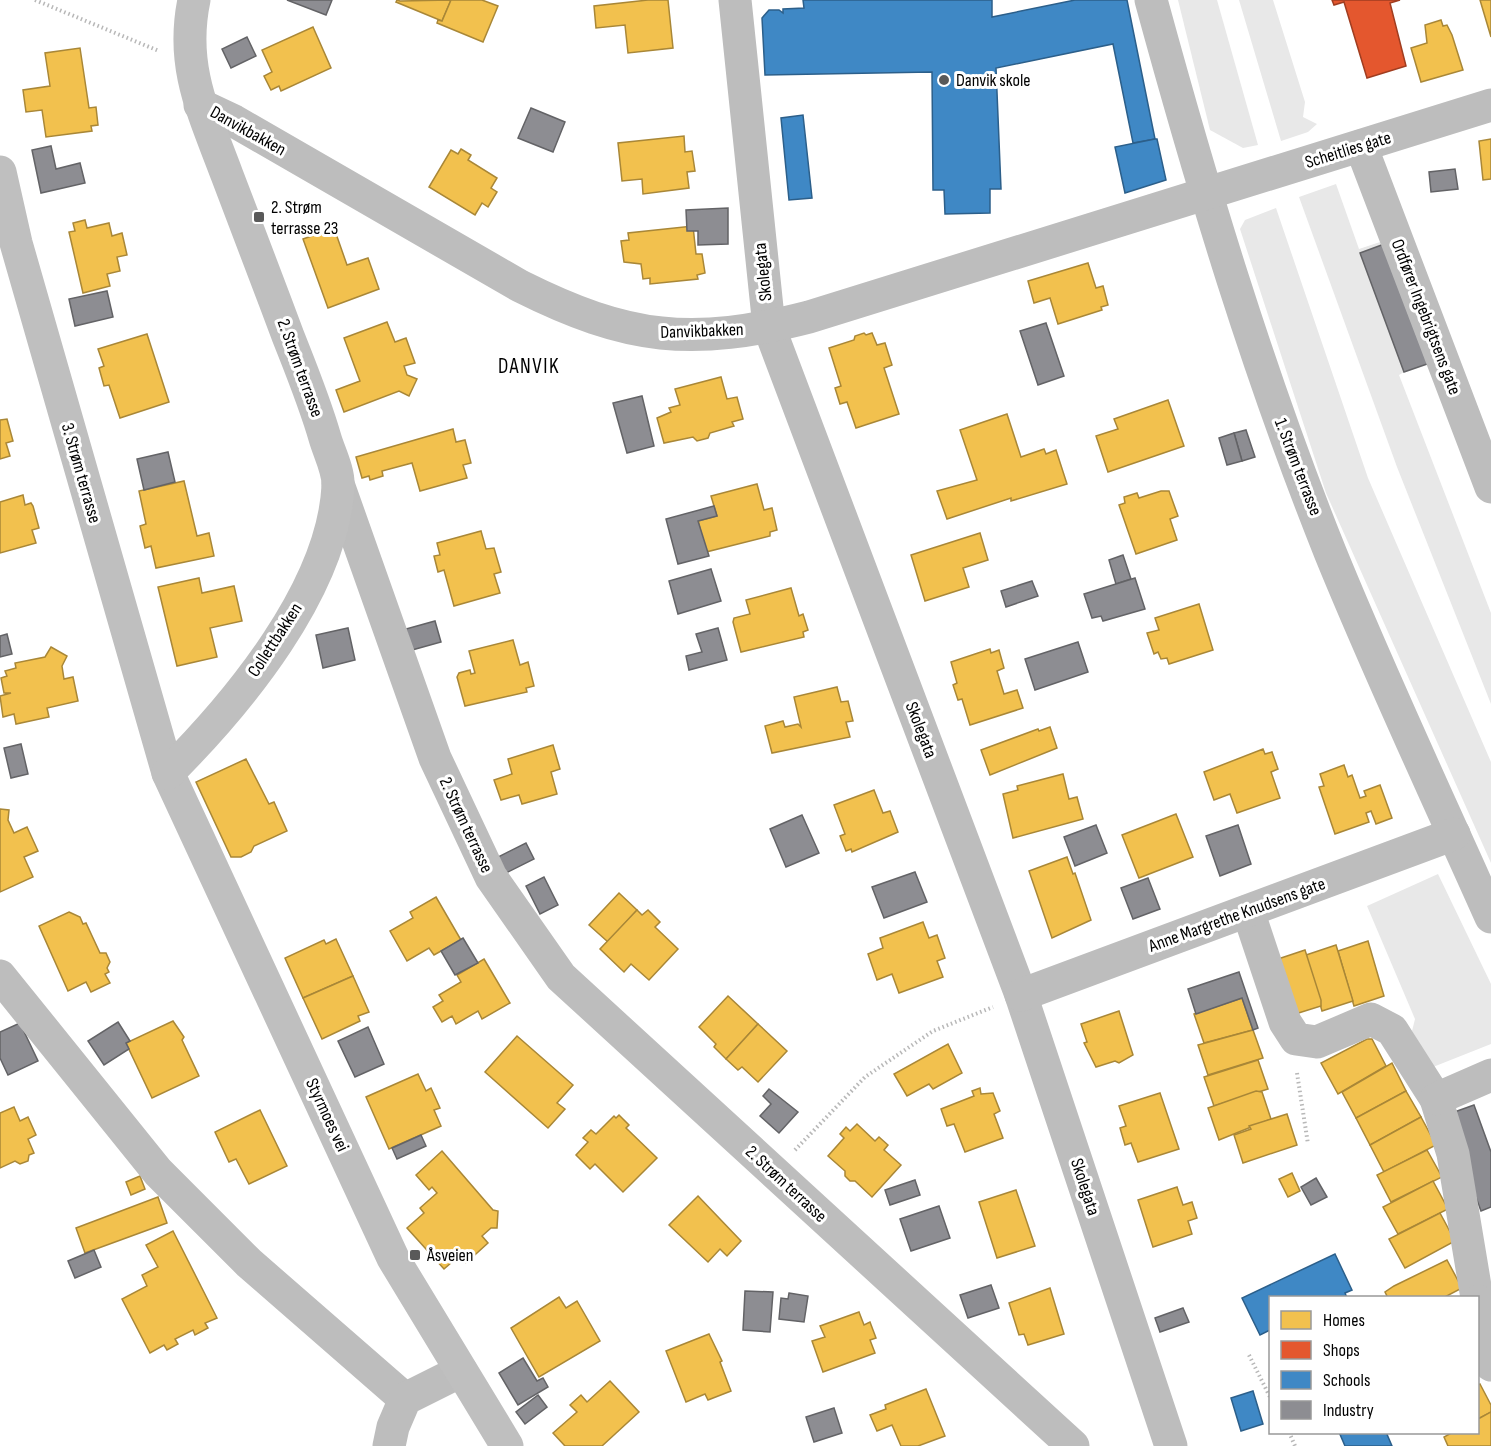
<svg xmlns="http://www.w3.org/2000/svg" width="1491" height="1446" font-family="'Sofia Sans Condensed',sans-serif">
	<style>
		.green { fill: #e8e8e8 }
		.homes { fill: #f2c14e; stroke: #a98737; stroke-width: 1.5 }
		.shops { fill: #e4572e; stroke: #a03d20; stroke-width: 1.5 }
		.schools { fill: #3f88c5; stroke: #2c5f8a; stroke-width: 1.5 }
		.industry { fill: #8d8d92; stroke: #636366; stroke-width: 1.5 }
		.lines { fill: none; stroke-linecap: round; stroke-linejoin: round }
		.path { stroke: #b8b8b8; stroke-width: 4; stroke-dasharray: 1.5 3; stroke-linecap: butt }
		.minor { stroke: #bdbdbd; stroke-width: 33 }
		.secondary { stroke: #bfbfbf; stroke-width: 33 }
		.poi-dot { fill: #595959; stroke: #fff; stroke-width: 2 }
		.labels { text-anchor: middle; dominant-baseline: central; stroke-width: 6; stroke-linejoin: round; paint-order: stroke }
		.poi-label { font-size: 18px; fill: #000; stroke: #fff; text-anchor: start }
		.street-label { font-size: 18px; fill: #000; stroke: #fff }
		.quarter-label { font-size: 21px; letter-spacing: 1.5px; fill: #000; stroke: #fff }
	</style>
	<rect width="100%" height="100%" fill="#fff"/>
	<g class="green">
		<polygon points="1178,0 1217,0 1258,145 1243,148 1210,130"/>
		<polygon points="1239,0 1273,0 1305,102 1303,117 1317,124 1308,132 1281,141"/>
		<polygon points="1336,184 1359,249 1386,240 1387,243 1360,253 1404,372 1399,375 1491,613 1491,704 1397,467 1299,197"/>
		<polygon points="1276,208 1368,478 1491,762 1491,863 1326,493 1240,229 1245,220"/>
		<polygon points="1438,874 1491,984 1491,1044 1433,1067 1412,1031 1415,1019 1367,906"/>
	</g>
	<g class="homes">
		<polygon points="397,0 400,1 451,0 442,21 396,2"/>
		<polygon points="451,0 482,0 498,6 483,42 437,23 438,20 442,21"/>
		<polygon points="648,0 668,0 673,48 628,53 625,25 596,28 594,6"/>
		<polygon points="1480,0 1491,0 1491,37"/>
		<polygon points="1441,20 1443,26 1447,25 1452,35 1463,70 1421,82 1411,48 1427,43 1425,25"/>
		<polygon points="313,27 331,68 281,91 279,86 271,90 264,76 272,72 262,50"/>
		<polygon points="80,48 89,108 96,107 98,125 91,126 92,131 46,137 42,110 26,112 23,90 50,86 45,53"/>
		<polygon points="684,136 685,152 692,151 695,171 687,172 689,188 643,194 642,179 622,181 618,143"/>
		<polygon points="1491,139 1491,179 1483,180 1479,141"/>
		<polygon points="461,149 471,155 468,160 497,178 491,188 497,192 488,207 482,203 475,215 429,187 451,150 458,154"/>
		<polygon points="85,220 87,228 109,223 112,236 122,233 127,255 117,257 120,271 107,274 110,286 83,293 69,232 75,231 73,223"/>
		<polygon points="693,226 696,254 702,254 705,273 697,275 698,279 650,284 650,278 643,279 641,264 624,262 621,241 629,240 628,233"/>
		<polygon points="334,228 347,265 368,258 379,289 328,308 303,239"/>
		<polygon points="1088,263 1096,288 1103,286 1108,305 1101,307 1102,310 1058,324 1050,298 1034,303 1028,281"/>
		<polygon points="387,322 395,342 406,338 415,363 404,366 407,375 417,379 409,396 399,391 344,412 336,390 360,381 344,338"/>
		<polygon points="864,333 866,335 872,333 877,345 885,343 892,365 884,368 899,414 856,428 847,402 840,404 835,388 841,386 829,348 854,340 855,336"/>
		<polygon points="147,334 169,402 120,418 109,385 104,386 99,368 104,366 98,349"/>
		<polygon points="721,377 727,399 737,397 743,419 732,422 734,426 710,433 708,438 697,441 693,437 664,443 657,418 671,412 669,408 680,405 675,389"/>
		<polygon points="1168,400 1184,446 1108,472 1096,436 1118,429 1114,419"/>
		<polygon points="1007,414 1021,457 1044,449 1046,454 1056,450 1067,484 1011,501 1011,498 947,519 937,491 977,480 960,430"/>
		<polygon points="7,419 13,441 6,443 10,456 0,459 0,420"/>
		<polygon points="453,429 456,442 465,440 471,463 463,465 467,478 420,491 412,463 382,471 383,476 370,480 369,476 362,478 356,457"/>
		<polygon points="184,481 197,536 209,533 214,556 156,568 151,546 145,548 140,526 146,524 139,491"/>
		<polygon points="757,484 764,510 772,508 777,530 770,532 770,536 706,552 698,521 717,516 711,496"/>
		<polygon points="1161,491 1169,491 1178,516 1170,519 1177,540 1136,554 1119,505 1125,503 1124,497 1137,493 1139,498"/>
		<polygon points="23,495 25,505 31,503 33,506 39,528 32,530 36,543 0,553 0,502"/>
		<polygon points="481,531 486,549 494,548 501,572 494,574 500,593 454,606 444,570 438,572 434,556 440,555 437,543"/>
		<polygon points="980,533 988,560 963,568 969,587 925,601 911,555"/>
		<polygon points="199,578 202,593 234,586 242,621 210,628 217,657 177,666 158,587"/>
		<polygon points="791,588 799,616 803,614 808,630 803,632 804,637 741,652 733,622 734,618 750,614 746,600"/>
		<polygon points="1199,604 1213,650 1169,664 1167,658 1161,659 1158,652 1154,654 1147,633 1159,630 1155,618"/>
		<polygon points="513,640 520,665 528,662 534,686 526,688 527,692 465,706 457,677 459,673 470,670 471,674 475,673 469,651"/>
		<polygon points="51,647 67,656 62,666 64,679 73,677 78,701 47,708 49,717 16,724 14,714 3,717 0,696 11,693 4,693 1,678 7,676 5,671 16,668 15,663 45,657"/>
		<polygon points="990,649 991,653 999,650 1004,668 997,671 1004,694 1017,690 1023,708 970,725 962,699 958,700 953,685 957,683 951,662"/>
		<polygon points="837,687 841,702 848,701 853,721 846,722 850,737 772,753 765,726 783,721 785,727 798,724 801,727 794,697"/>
		<polygon points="1050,727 1057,748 990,775 981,750 1038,729 1039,731"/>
		<polygon points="553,745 560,769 551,772 557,794 522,804 519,795 501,800 494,780 512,774 508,759"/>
		<polygon points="1263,749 1265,754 1272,752 1278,769 1271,772 1280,798 1237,813 1230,794 1214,800 1204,772"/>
		<polygon points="246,759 269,804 274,802 287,831 254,846 251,852 241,857 231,857 196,782"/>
		<polygon points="1344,765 1348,777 1352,775 1360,798 1366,796 1364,791 1380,785 1392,818 1376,824 1371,811 1366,813 1369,822 1335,834 1319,787 1324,786 1320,774"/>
		<polygon points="1063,774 1069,799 1077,797 1083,819 1013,838 1003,794 1018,790 1017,786"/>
		<polygon points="874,790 883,813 890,811 898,832 852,852 851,849 846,851 840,836 845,834 834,805"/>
		<polygon points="0,809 9,810 8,820 14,833 27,827 38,851 24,857 33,877 0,892"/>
		<polygon points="1176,814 1193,857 1139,878 1122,835"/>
		<polygon points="1067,857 1073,874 1075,873 1091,920 1052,938 1029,871"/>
		<polygon points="619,893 637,910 608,942 589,925"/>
		<polygon points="436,897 461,940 434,955 429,948 407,961 390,931 413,918 410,912"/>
		<polygon points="637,910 642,915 648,910 660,922 655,927 678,949 649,980 631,964 624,972 600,949"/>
		<polygon points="69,912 80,917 83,924 86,923 100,953 106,953 110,962 107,968 109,972 105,974 110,983 91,992 86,982 68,991 39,926"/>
		<polygon points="923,922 929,938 937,935 945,958 937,961 943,977 899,993 892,974 877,980 868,954 883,948 880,938"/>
		<polygon points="336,939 353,976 303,998 285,958 324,940 326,944"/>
		<polygon points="1368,941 1384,996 1354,1006 1338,951"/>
		<polygon points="1336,945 1353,1001 1322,1011 1306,955"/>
		<polygon points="1305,950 1321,1000 1321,1006 1292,1015 1272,961"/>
		<polygon points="484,959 510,1003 482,1019 478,1011 456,1024 452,1016 442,1022 433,1007 443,1001 439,995 461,982 457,975"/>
		<polygon points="353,976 369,1012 358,1016 360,1021 322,1039 303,998"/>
		<polygon points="728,996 758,1024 726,1059 714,1047 716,1044 699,1027"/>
		<polygon points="1242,998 1253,1030 1204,1043 1194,1014"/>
		<polygon points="1119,1011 1133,1055 1119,1063 1115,1061 1096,1067 1084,1043 1087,1042 1081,1024"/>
		<polygon points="173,1021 184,1037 182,1040 199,1076 152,1098 126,1043"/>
		<polygon points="758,1024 787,1051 758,1082 742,1067 738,1070 726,1059"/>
		<polygon points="1253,1030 1263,1058 1208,1075 1198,1045"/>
		<polygon points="517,1036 573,1085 557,1103 565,1109 548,1128 485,1072"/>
		<polygon points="1367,1039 1372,1039 1386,1066 1338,1094 1321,1063"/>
		<polygon points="948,1044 962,1073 933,1089 929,1084 907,1096 894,1074"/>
		<polygon points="1258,1060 1268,1089 1214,1106 1204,1077"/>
		<polygon points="1392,1063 1406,1091 1356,1118 1342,1092"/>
		<polygon points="418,1074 426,1091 431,1088 440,1108 434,1110 441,1126 389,1149 366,1097"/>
		<polygon points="980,1088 981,1094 993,1093 1000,1111 994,1114 1003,1138 965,1152 954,1124 947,1126 941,1109 974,1096 972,1091"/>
		<polygon points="1256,1091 1262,1092 1271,1119 1219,1140 1208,1108"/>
		<polygon points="1406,1091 1421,1117 1370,1145 1356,1118"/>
		<polygon points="1160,1093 1179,1149 1138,1162 1131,1143 1125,1145 1120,1128 1126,1126 1119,1106"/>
		<polygon points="14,1107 20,1121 28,1117 36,1135 28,1139 34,1153 29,1155 28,1161 20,1164 15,1161 0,1168 0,1113"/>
		<polygon points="260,1110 287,1166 249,1184 236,1159 229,1162 215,1132"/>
		<polygon points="1287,1114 1297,1145 1243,1163 1234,1135 1251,1129 1249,1126"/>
		<polygon points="619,1115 629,1125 626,1128 657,1158 623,1192 595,1164 590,1169 576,1155 588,1142 583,1138 591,1130 596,1134 614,1116 616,1118"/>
		<polygon points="1421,1117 1436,1145 1384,1172 1370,1145"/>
		<polygon points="857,1124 875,1141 879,1137 888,1145 884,1150 901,1165 872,1197 855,1181 850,1181 845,1176 845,1171 828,1156 844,1138 840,1134 846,1127 850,1131"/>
		<polygon points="1427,1150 1442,1177 1391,1202 1377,1175"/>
		<polygon points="442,1151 493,1210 498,1211 497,1228 491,1228 482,1236 488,1243 466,1263 459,1256 444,1269 407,1228 424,1213 420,1208 437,1193 432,1187 429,1190 416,1175"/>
		<polygon points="1292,1173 1300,1191 1288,1197 1279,1179"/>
		<polygon points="140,1176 145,1189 131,1195 126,1182"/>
		<polygon points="1433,1181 1448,1209 1398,1234 1383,1207"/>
		<polygon points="1177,1187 1183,1205 1192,1202 1197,1218 1188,1221 1192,1234 1153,1247 1138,1200"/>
		<polygon points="1016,1190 1035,1246 997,1258 979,1202"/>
		<polygon points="698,1196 741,1241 727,1256 720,1249 708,1262 669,1225"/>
		<polygon points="158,1197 167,1223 85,1253 76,1228"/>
		<polygon points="1440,1213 1455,1241 1405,1268 1389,1239"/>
		<polygon points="173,1231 217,1318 205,1323 208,1328 195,1335 193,1330 175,1339 178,1344 167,1350 164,1345 150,1353 122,1299 147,1286 142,1275 158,1267 146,1245"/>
		<polygon points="1447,1260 1462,1288 1443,1298 1388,1298 1385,1292 1394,1286"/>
		<polygon points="1050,1288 1064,1334 1028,1345 1024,1334 1019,1335 1009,1303"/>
		<polygon points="559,1297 566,1308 577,1301 600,1341 539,1377 511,1328"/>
		<polygon points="859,1312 864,1325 870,1322 876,1338 870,1340 875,1353 823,1372 812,1341 825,1337 820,1326"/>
		<polygon points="709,1334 722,1361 720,1362 731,1391 708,1400 705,1394 686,1402 666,1351"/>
		<polygon points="610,1381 639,1412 602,1446 565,1446 553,1433 577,1412 570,1405 581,1395 587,1402"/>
		<polygon points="1480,1384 1491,1405 1491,1412 1478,1419 1478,1385"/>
		<polygon points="926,1389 945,1436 918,1446 901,1446 892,1425 877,1431 870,1415 886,1409 885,1405"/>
		<polygon points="1491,1412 1491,1446 1448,1446 1444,1437 1453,1432 1478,1432 1478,1419"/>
	</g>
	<polygon class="shops" points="1332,0 1400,0 1390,3 1406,66 1367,78 1344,2 1334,5"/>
	<g class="schools">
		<polygon points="803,0 992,0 992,17 1075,0 1127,0 1155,139 1133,143 1113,44 996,68 1001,189 990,189 990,213 945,214 944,190 933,190 932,72 765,75 762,18 769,10 779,10 783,13 783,9 804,8"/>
		<polygon points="803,115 812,198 789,200 781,118"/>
		<polygon points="1155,139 1157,139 1166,180 1125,193 1115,147"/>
		<polygon points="1335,1254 1352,1290 1345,1293 1347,1298 1270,1298 1270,1330 1260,1335 1242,1298"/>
		<polygon points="1253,1391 1263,1424 1241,1431 1231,1398"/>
		<polygon points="1339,1432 1386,1432 1392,1446 1345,1446"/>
	</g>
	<g class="industry">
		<polygon points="287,0 332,0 326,15"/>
		<polygon points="247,37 256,56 231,68 222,49"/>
		<polygon points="531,108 565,122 553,152 518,138"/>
		<polygon points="51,146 56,169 80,163 85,183 41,193 32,150"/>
		<polygon points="1455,169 1458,189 1431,192 1429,172"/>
		<polygon points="728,208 728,244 698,245 698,231 687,231 686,210"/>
		<polygon points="1387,243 1430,363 1404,372 1360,253"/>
		<polygon points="107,291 113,317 75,326 69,299"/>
		<polygon points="1046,323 1064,376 1038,385 1020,331"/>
		<polygon points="642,396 654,446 627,453 613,403"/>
		<polygon points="1246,430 1255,457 1242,461 1234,433"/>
		<polygon points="1234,433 1242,461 1227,465 1219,438"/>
		<polygon points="168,452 175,482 144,490 137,459"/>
		<polygon points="714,506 717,516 698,521 709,556 678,564 666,519"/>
		<polygon points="1123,555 1131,579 1116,584 1109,560"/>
		<polygon points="711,569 721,601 678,614 669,581"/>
		<polygon points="1135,578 1145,609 1103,621 1101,616 1092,618 1084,594"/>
		<polygon points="1032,581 1038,596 1006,607 1001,591"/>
		<polygon points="435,621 441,642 412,650 406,629"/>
		<polygon points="348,628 355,660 323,668 316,635"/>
		<polygon points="718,628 727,660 689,670 686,656 702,652 696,634"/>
		<polygon points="7,634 12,654 0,657 0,636"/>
		<polygon points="1078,642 1088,672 1035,690 1025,659"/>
		<polygon points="21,744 28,774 11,778 4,748"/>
		<polygon points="802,815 819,853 786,867 770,829"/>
		<polygon points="1096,825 1107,853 1075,866 1064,837"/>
		<polygon points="1238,825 1251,864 1220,876 1206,836"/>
		<polygon points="526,843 534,859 506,873 498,857"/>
		<polygon points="915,872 927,902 884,918 872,887"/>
		<polygon points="544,877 558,905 540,914 526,886"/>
		<polygon points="1148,878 1160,909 1133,919 1121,888"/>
		<polygon points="463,938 478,963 455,975 441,951"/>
		<polygon points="1239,972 1258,1028 1253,1030 1242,998 1196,1014 1188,989"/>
		<polygon points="118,1022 130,1041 126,1043 129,1049 104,1065 88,1041"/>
		<polygon points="20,1023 38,1061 8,1075 0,1058 0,1032"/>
		<polygon points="368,1027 384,1064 355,1077 338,1041"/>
		<polygon points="769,1089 798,1112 779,1133 760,1116 771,1104 763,1096"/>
		<polygon points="1474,1105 1491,1152 1491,1207 1481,1211 1446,1115"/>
		<polygon points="421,1135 426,1146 397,1159 392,1148"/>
		<polygon points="1316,1178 1327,1197 1311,1205 1301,1187"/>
		<polygon points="915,1180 920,1195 890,1205 885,1190"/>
		<polygon points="939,1206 950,1238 911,1251 900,1219"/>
		<polygon points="94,1250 101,1267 75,1278 68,1261"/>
		<polygon points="991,1285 999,1308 968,1318 960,1295"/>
		<polygon points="745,1291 773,1292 770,1332 743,1330"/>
		<polygon points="789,1293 808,1296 804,1322 779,1319 781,1298 788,1299"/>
		<polygon points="1183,1308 1189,1322 1160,1332 1155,1318"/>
		<polygon points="523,1358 537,1381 543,1378 548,1387 518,1405 499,1373"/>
		<polygon points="538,1395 547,1407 525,1424 516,1412"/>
		<polygon points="834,1408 842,1433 814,1442 806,1417"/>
	</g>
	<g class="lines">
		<g class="path">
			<polyline points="35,0 159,51"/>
			<polyline points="1297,1073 1308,1144"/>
			<polyline points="795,1150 865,1077 933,1031 993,1007"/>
			<polyline points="1249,1355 1270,1397"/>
			<polyline points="1289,1432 1295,1446"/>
		</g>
		<g class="minor">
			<polyline points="735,0 769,327 1021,995 1171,1446"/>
			<path d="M1151,0c51,187 107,372 179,552 50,123 107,244 161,365"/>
			<path d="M200,105l34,16 286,165c108,54 172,61 289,31l682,-212"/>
			<polyline points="1361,146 1491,487"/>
			<polyline points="338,484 435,758 491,877 561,977 1073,1446"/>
			<polyline points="1248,911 1285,1022 1296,1039 1317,1042 1371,1019 1392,1030 1436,1099 1453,1154 1477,1298"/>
			<polyline points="0,976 158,1172 249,1263 405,1399"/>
			<polyline points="1021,995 1454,834"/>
			<polyline points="1436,1099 1491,1075"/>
			<polyline points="1478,1301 1487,1357 1491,1365"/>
			<polyline points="389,1446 393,1427 405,1399 461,1371"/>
		</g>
		<g class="secondary">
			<polyline points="0,172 16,243 168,773 393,1258 507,1446"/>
			<path d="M168,773c70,-70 165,-184 170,-287 1,-15 -9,-34 -13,-48 -10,-35 -24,-69 -37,-102 -20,-54 -41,-108 -61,-161 -23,-62 -47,-108 -33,-175"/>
		</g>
	</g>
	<g class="poi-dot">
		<circle cx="944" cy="80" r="6"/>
		<rect x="253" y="211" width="12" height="12" rx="3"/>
		<rect x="409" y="1249" width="12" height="12" rx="3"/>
	</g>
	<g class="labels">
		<g class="poi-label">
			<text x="956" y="80">Danvik skole</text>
			<text x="271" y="207">2. Strøm<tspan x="271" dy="21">terrasse 23</tspan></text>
			<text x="427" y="1255">Åsveien</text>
		</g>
		<g class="street-label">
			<text transform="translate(248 131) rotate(29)">Danvikbakken</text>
			<text transform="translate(1348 150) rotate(-17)">Scheitlies gate</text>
			<text transform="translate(763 272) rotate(-96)">Skolegata</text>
			<text transform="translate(1426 317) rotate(69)">Ordfører Ingebrigtsens gate</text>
			<text transform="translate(702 331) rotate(-2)">Danvikbakken</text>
			<text transform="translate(300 368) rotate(70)">2. Strøm terrasse</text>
			<text transform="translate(1298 467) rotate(69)">1. Strøm terrasse</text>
			<text transform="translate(81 473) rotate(74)">3. Strøm terrasse</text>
			<text transform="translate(275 640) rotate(-57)">Collettbakken</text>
			<text transform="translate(921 730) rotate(69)">Skolegata</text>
			<text transform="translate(466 825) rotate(65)">2. Strøm terrasse</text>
			<text transform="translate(1237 915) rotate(-20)">Anne Margrethe Knudsens gate</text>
			<text transform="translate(327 1115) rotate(65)">Styrmoes vei</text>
			<text transform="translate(786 1184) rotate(43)">2. Strøm terrasse</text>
			<text transform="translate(1085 1187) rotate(72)">Skolegata</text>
		</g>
		<g class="quarter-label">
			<text x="529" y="366">DANVIK</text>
		</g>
	</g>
	<rect x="1269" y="1296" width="210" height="138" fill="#ffffff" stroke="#999999" stroke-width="1.5"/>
	<rect x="1281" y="1311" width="30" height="18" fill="#f2c14e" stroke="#999999" stroke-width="1.5"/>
	<text x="1323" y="1326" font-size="18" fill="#000000">Homes</text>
	<rect x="1281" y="1341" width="30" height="18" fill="#e4572e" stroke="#999999" stroke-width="1.5"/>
	<text x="1323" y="1356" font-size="18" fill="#000000">Shops</text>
	<rect x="1281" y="1371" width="30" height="18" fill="#3f88c5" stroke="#999999" stroke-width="1.5"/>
	<text x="1323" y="1386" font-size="18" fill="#000000">Schools</text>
	<rect x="1281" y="1401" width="30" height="18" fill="#8d8d92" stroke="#999999" stroke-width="1.5"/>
	<text x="1323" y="1416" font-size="18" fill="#000000">Industry</text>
</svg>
